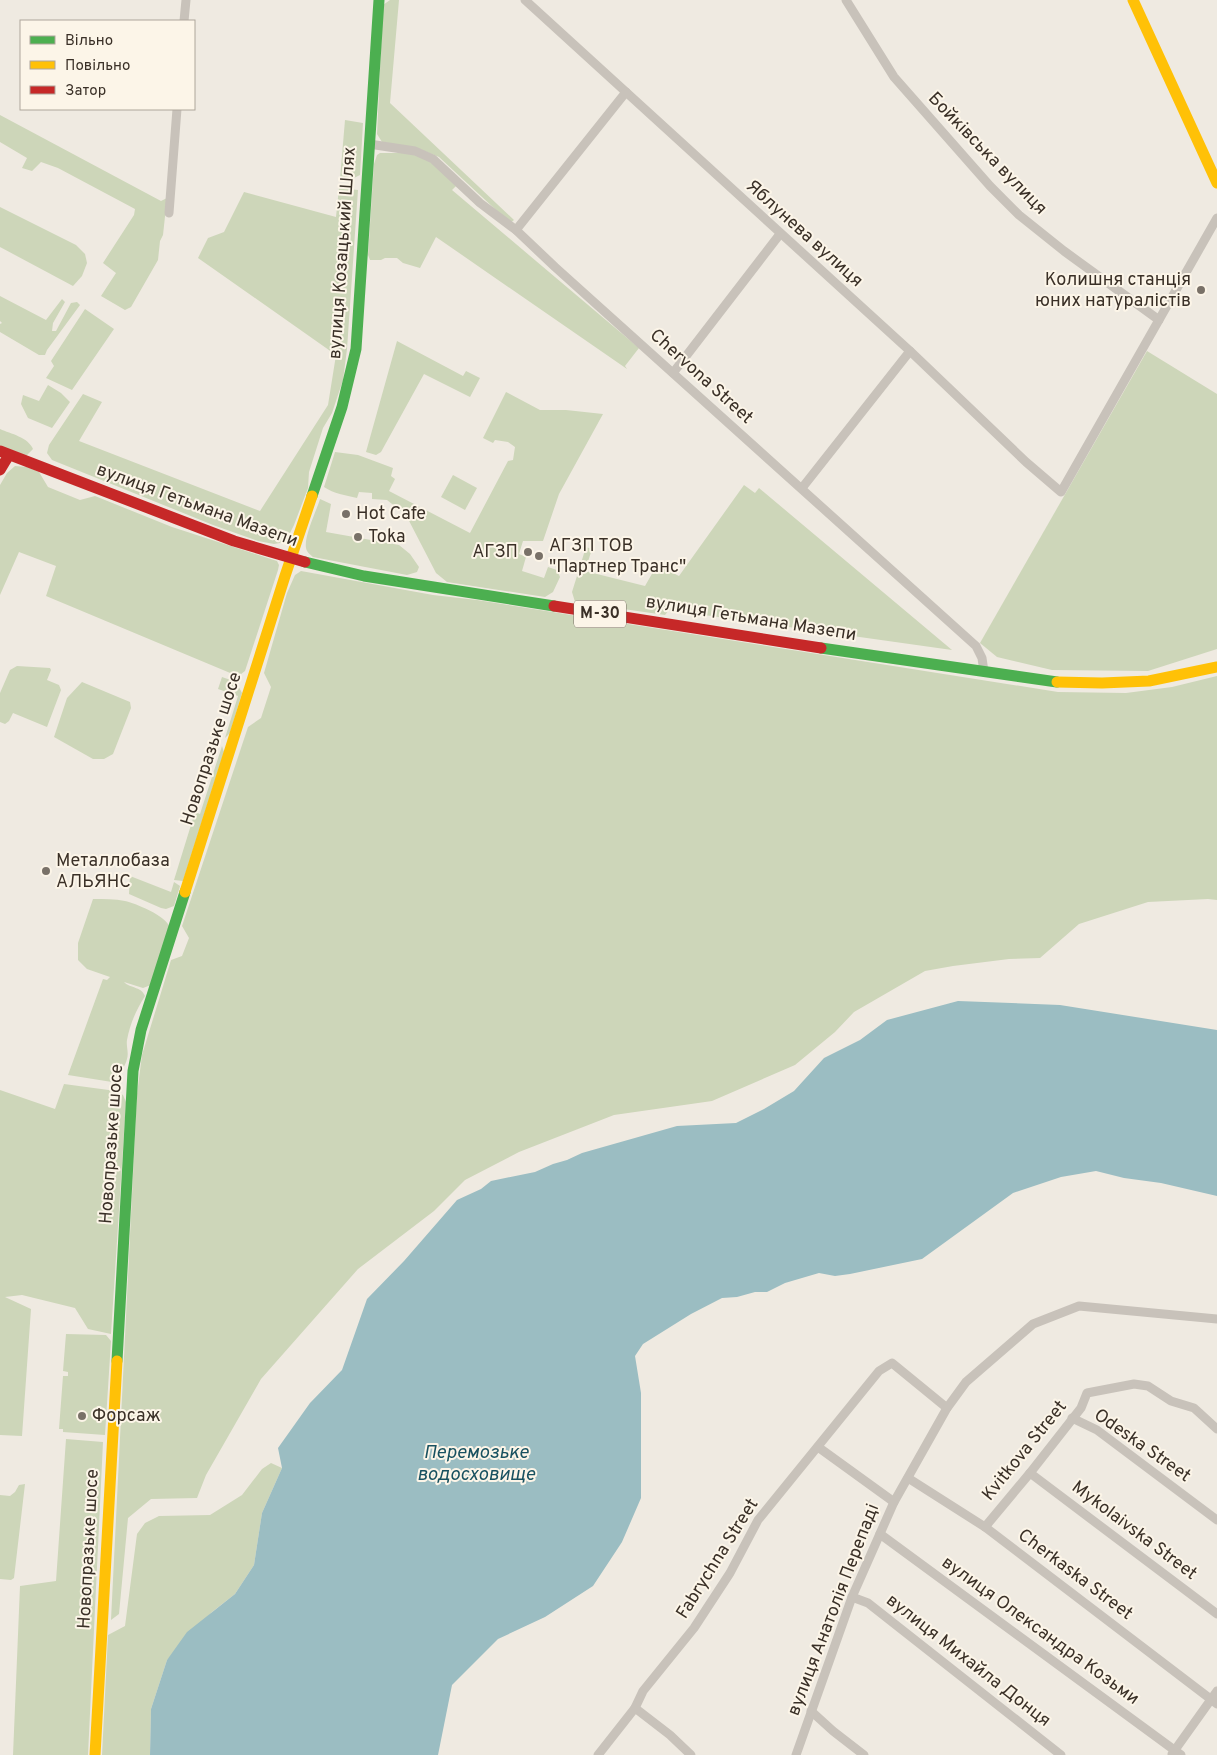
<svg xmlns="http://www.w3.org/2000/svg" width="1217" height="1755" font-family="Overpass,sans-serif">
	<style>
		.green { fill: #cdd6b9 }
		.water { fill: #9bbdc2 }
		.lines { fill: none; stroke-linecap: round; stroke-linejoin: round }
		.street { stroke: #c8c2ba; stroke-width: 9 }
		.fast { stroke: #4caf50; stroke-width: 11 }
		.slow { stroke: #ffc107; stroke-width: 11 }
		.jam { stroke: #c62828; stroke-width: 11 }
		.poi-dot { fill: #797168; stroke: #fcf5e8; stroke-width: 2 }
		.labels { text-anchor: middle; dominant-baseline: central; stroke-width: 4; stroke-linejoin: round; paint-order: stroke }
		.shield { fill: #fcf5e8; stroke: #746b61; stroke-width: 1 }
		.shield-label { font-size: 16px; font-weight: bold; fill: #3a3027 }
		.street-label { font-size: 18px; fill: #3a3027; stroke: #fcf5e8 }
		.poi-label { font-size: 18px; fill: #3a3027; stroke: #fcf5e8; text-anchor: start }
		.water-label { font-size: 19px; font-style: italic; fill: #185160; stroke: #fcf5e8 }
	</style>
	<rect width="100%" height="100%" fill="#efeae1"/>
	<g class="green">
		<polygon points="390,0 399,0 390,103 514,220 510,223 439,157 417,148 382,142 377,134 383,5"/>
		<polygon points="0,115 161,201 167,198 163,235 160,241 158,260 131,307 125,310 101,296 116,273 103,263 134,215 135,209 58,168 41,162 32,171 22,168 27,158 0,142"/>
		<polygon points="345,120 363,123 360,175 352,179 340,179"/>
		<polygon points="380,153 408,153 427,159 457,185 452,190 639,348 625,366 627,369 436,237 420,268 403,263 397,258 385,258 381,260 370,260 368,255 374,164 377,155"/>
		<polygon points="339,188 358,190 347,349 343,380 332,413 323,428 309,472 308,488 294,525 288,537 280,543 274,544 258,541 213,525 52,460 47,453 49,445 83,394 102,402 79,441 260,511 328,405 336,355 198,258 208,238 224,232 244,192 336,217"/>
		<polygon points="0,207 76,245 85,254 87,263 82,276 73,286 0,247"/>
		<polygon points="0,296 46,320 62,299 65,302 53,323 52,331 56,331 71,303 77,302 80,305 47,350 45,355 39,355 0,332 0,324 2,323 0,321"/>
		<polygon points="85,309 114,329 72,390 46,378 54,366 51,361"/>
		<polygon points="397,341 463,376 466,371 480,378 470,397 424,374 381,452 376,455 366,452"/>
		<polygon points="1147,351 1217,394 1217,649 1148,671 1052,670 997,657 980,643"/>
		<polygon points="48,385 61,393 70,402 52,428 28,418 21,404 23,395 39,401"/>
		<path d="M506,392l34,18h26l37,4 -44,80 -16,47h-20l-4,13 7,3 -4,14 22,7 4,-11 9,3 3,7 -7,15 -8,5 -98,-15 -11,-9 -30,-58 -19,-15 -15,-1v-6l-13,-1 -2,6c-12,-3 -23,-4 -33,-11l11,-35 23,3 35,13 -2,8 4,3 -6,12 81,42 38,-72 5,-1 2,-13 -7,-5 -13,-2 -2,3 -10,-5z"/>
		<path d="M0,429c11,5 28,8 33,20l-7,7 -26,-10z"/>
		<polygon points="15,466 27,467 39,472 48,487 80,500 95,496 172,527 277,561 279,565 278,570 245,671 241,674 235,675 46,596 56,566 19,552 0,595 0,485 7,473"/>
		<polygon points="453,475 477,488 465,510 441,497"/>
		<polygon points="744,485 755,493 759,488 952,650 669,610 665,615 575,602 572,592 586,547 592,549 585,571 645,586 657,565 679,576"/>
		<path d="M320,499l11,5 -5,28 73,13 11,9 9,13 -2,5 -10,3 -94,-18c-3,-3 -6,-4 -7,-9 -2,-12 10,-36 14,-49z"/>
		<polygon points="301,571 433,595 477,600 1058,692 1126,693 1172,687 1217,676 1217,900 1208,899 1148,902 1079,924 1040,958 1009,959 953,966 925,971 854,1012 835,1032 795,1065 712,1101 614,1115 519,1152 465,1180 434,1211 358,1269 261,1379 206,1475 197,1498 151,1499 128,1518 119,1614 111,1620 137,1094 142,1055 171,960 182,956 189,938 182,926 248,727 261,718 271,687 264,673 287,593 295,575"/>
		<polygon points="17,666 50,668 51,670 47,680 59,685 61,690 47,727 13,713 9,721 5,724 0,722 0,693 10,670"/>
		<polygon points="222,677 236,682 242,693 230,733 225,738 238,696 218,689"/>
		<polygon points="82,682 130,702 131,708 113,754 104,759 93,759 54,737 67,698"/>
		<polygon points="222,746 224,752 183,881 174,880 195,812 200,814"/>
		<polygon points="130,876 171,892 174,882 180,886 174,906 166,909 161,908 129,894"/>
		<path d="M93,899c11,0 22,0 32,2 10,2 41,15 44,25l-18,59 -8,3 -19,-6c7,7 17,4 21,14 -9,14 -15,28 -18,44 -1,6 2,13 0,19 -2,9 -10,16 -15,23l-44,-7 35,-96 4,1 3,-3 -23,-8 -9,-9v-17z"/>
		<polygon points="64,1084 116,1091 123,1095 126,1102 111,1334 88,1329 75,1308 22,1295 5,1297 31,1309 22,1436 0,1435 0,1090 55,1109"/>
		<polygon points="66,1334 106,1335 111,1341 105,1435 63,1432 63,1429 59,1429 63,1376 68,1376 68,1372 63,1371"/>
		<polygon points="66,1439 103,1442 88,1755 13,1755 20,1586 56,1581"/>
		<polygon points="271,1463 282,1468 262,1513 254,1565 235,1594 212,1612 167,1660 151,1709 150,1755 102,1755 108,1635 125,1626 137,1534 145,1523 159,1516 210,1515 242,1495 262,1469"/>
		<polygon points="25,1484 14,1578 11,1580 0,1579 0,1495 10,1496 15,1492 19,1485"/>
	</g>
	<polygon class="water" points="958,1001 1060,1005 1217,1030 1217,1196 1161,1183 1124,1178 1096,1171 1061,1177 1013,1193 922,1259 850,1274 835,1276 819,1273 785,1283 767,1292 755,1292 737,1297 722,1298 691,1314 643,1344 635,1356 641,1393 641,1498 622,1542 593,1586 545,1617 498,1639 452,1685 438,1755 150,1755 151,1709 167,1660 187,1632 235,1594 254,1565 262,1513 282,1468 278,1448 310,1403 342,1370 367,1299 404,1261 457,1200 481,1189 491,1181 535,1172 553,1164 567,1160 582,1153 677,1126 736,1123 764,1109 794,1091 824,1058 860,1040 887,1020"/>
	<g class="lines">
		<g class="street">
			<polyline points="525,0 910,351 1026,462 1061,492 1217,218"/>
			<polyline points="846,0 894,77 990,186 1019,215 1064,251 1159,320"/>
			<polyline points="184,21 186,0"/>
			<polyline points="369,144 415,151 433,159 480,203 516,230 555,267 976,646 982,658 984,672"/>
			<polyline points="169,213 177,109"/>
			<polyline points="516,230 626,92"/>
			<polyline points="673,373 780,234"/>
			<polyline points="802,488 910,351"/>
			<polyline points="1072,1418 1097,1430 1217,1520"/>
			<polyline points="818,1447 894,1502"/>
			<polyline points="1030,1473 1217,1614"/>
			<polyline points="908,1478 985,1527 1217,1704"/>
			<polyline points="985,1527 1030,1473 1081,1408 1087,1393 1134,1384 1148,1386 1171,1401 1194,1408 1217,1429"/>
			<polyline points="880,1534 1181,1755"/>
			<polyline points="852,1597 868,1603 1061,1755"/>
			<polyline points="635,1708 670,1735 691,1755"/>
			<polyline points="811,1711 833,1731 864,1755"/>
			<polyline points="1172,1754 1217,1691"/>
			<polyline points="598,1755 635,1708 643,1691 694,1628 730,1573 758,1520 879,1371 892,1363 947,1408"/>
			<polyline points="796,1755 852,1597 894,1502 947,1408 966,1382 1033,1324 1079,1306 1217,1319"/>
		</g>
		<g class="fast">
			<polyline points="312,496 342,407 356,349 379,0"/>
			<polyline points="305,562 364,576 554,606"/>
			<polyline points="821,648 1057,682"/>
			<polyline points="117,1361 133,1071 141,1030 185,892"/>
		</g>
		<g class="slow">
			<polyline points="1133,0 1217,183"/>
			<polyline points="1057,682 1102,683 1149,681 1217,667"/>
			<polyline points="185,892 285,576 312,496"/>
			<polyline points="95,1755 117,1361"/>
		</g>
		<g class="jam">
			<polyline points="0,451 234,541 305,562"/>
			<polyline points="0,470 9,455"/>
			<polyline points="554,606 821,648"/>
		</g>
	</g>
	<g class="poi-dot">
		<circle cx="1201" cy="290" r="5"/>
		<circle cx="346" cy="514" r="5"/>
		<circle cx="358" cy="537" r="5"/>
		<circle cx="528" cy="552" r="5"/>
		<circle cx="539" cy="556" r="5"/>
		<circle cx="46" cy="871" r="5"/>
		<circle cx="82" cy="1416" r="5"/>
	</g>
	<g class="labels">
		<rect class="shield" x="574" y="600.5" width="52" height="27" rx="4"/>
		<g class="shield-label">
			<text x="600" y="614">М-30</text>
		</g>
		<g class="street-label">
			<text transform="translate(987 154) rotate(46)">Бойківська вулиця</text>
			<text transform="translate(804 234) rotate(42)">Яблунева вулиця</text>
			<text transform="translate(343 253) rotate(-86)">вулиця Козацький Шлях</text>
			<text transform="translate(701 377) rotate(42)">Chervona Street</text>
			<text transform="translate(197 506) rotate(20)">вулиця Гетьмана Мазепи</text>
			<text transform="translate(751 619) rotate(9)">вулиця Гетьмана Мазепи</text>
			<text transform="translate(212 749) rotate(-72)">Новопразьке шосе</text>
			<text transform="translate(112 1144) rotate(-86)">Новопразьке шосе</text>
			<text transform="translate(1142 1446) rotate(35)">Odeska Street</text>
			<text transform="translate(1025 1451) rotate(-51)">Kvitkova Street</text>
			<text transform="translate(1134 1531) rotate(37)">Mykolaivska Street</text>
			<text transform="translate(89 1549) rotate(-87)">Новопразьке шосе</text>
			<text transform="translate(718 1559) rotate(-58)">Fabrychna Street</text>
			<text transform="translate(1075 1575) rotate(37)">Cherkaska Street</text>
			<text transform="translate(834 1610) rotate(-69)">вулиця Анатолія Перепаді</text>
			<text transform="translate(1040 1631) rotate(36)">вулиця Олександра Козьми</text>
			<text transform="translate(968 1661) rotate(38)">вулиця Михайла Донця</text>
		</g>
		<g class="poi-label">
			<text x="1191" y="280" text-anchor="end">Колишня станція<tspan x="1191" dy="21">юних натуралістів</tspan></text>
			<text x="356" y="514">Hot Cafe</text>
			<text x="368" y="537">Toka</text>
			<text x="549" y="546">АГЗП ТОВ<tspan x="549" dy="21">"Партнер Транс"</tspan></text>
			<text x="518" y="552" text-anchor="end">АГЗП</text>
			<text x="56" y="861">Металлобаза<tspan x="56" dy="21">АЛЬЯНС</tspan></text>
			<text x="92" y="1416">Форсаж</text>
		</g>
		<g class="water-label">
			<text x="476" y="1453">Перемозьке<tspan x="476" dy="22">водосховище</tspan></text>
		</g>
	</g>
	<rect x="20" y="20" width="175" height="90" fill="#fcf5e8" stroke="#aea69b"/>
	<rect x="30" y="36" width="25" height="8" fill="#4caf50" stroke="#aea69b"/>
	<text x="65" y="45" font-size="15" fill="#3a3027">Вільно</text>
	<rect x="30" y="61" width="25" height="8" fill="#ffc107" stroke="#aea69b"/>
	<text x="65" y="70" font-size="15" fill="#3a3027">Повільно</text>
	<rect x="30" y="86" width="25" height="8" fill="#c62828" stroke="#aea69b"/>
	<text x="65" y="95" font-size="15" fill="#3a3027">Затор</text>
</svg>
